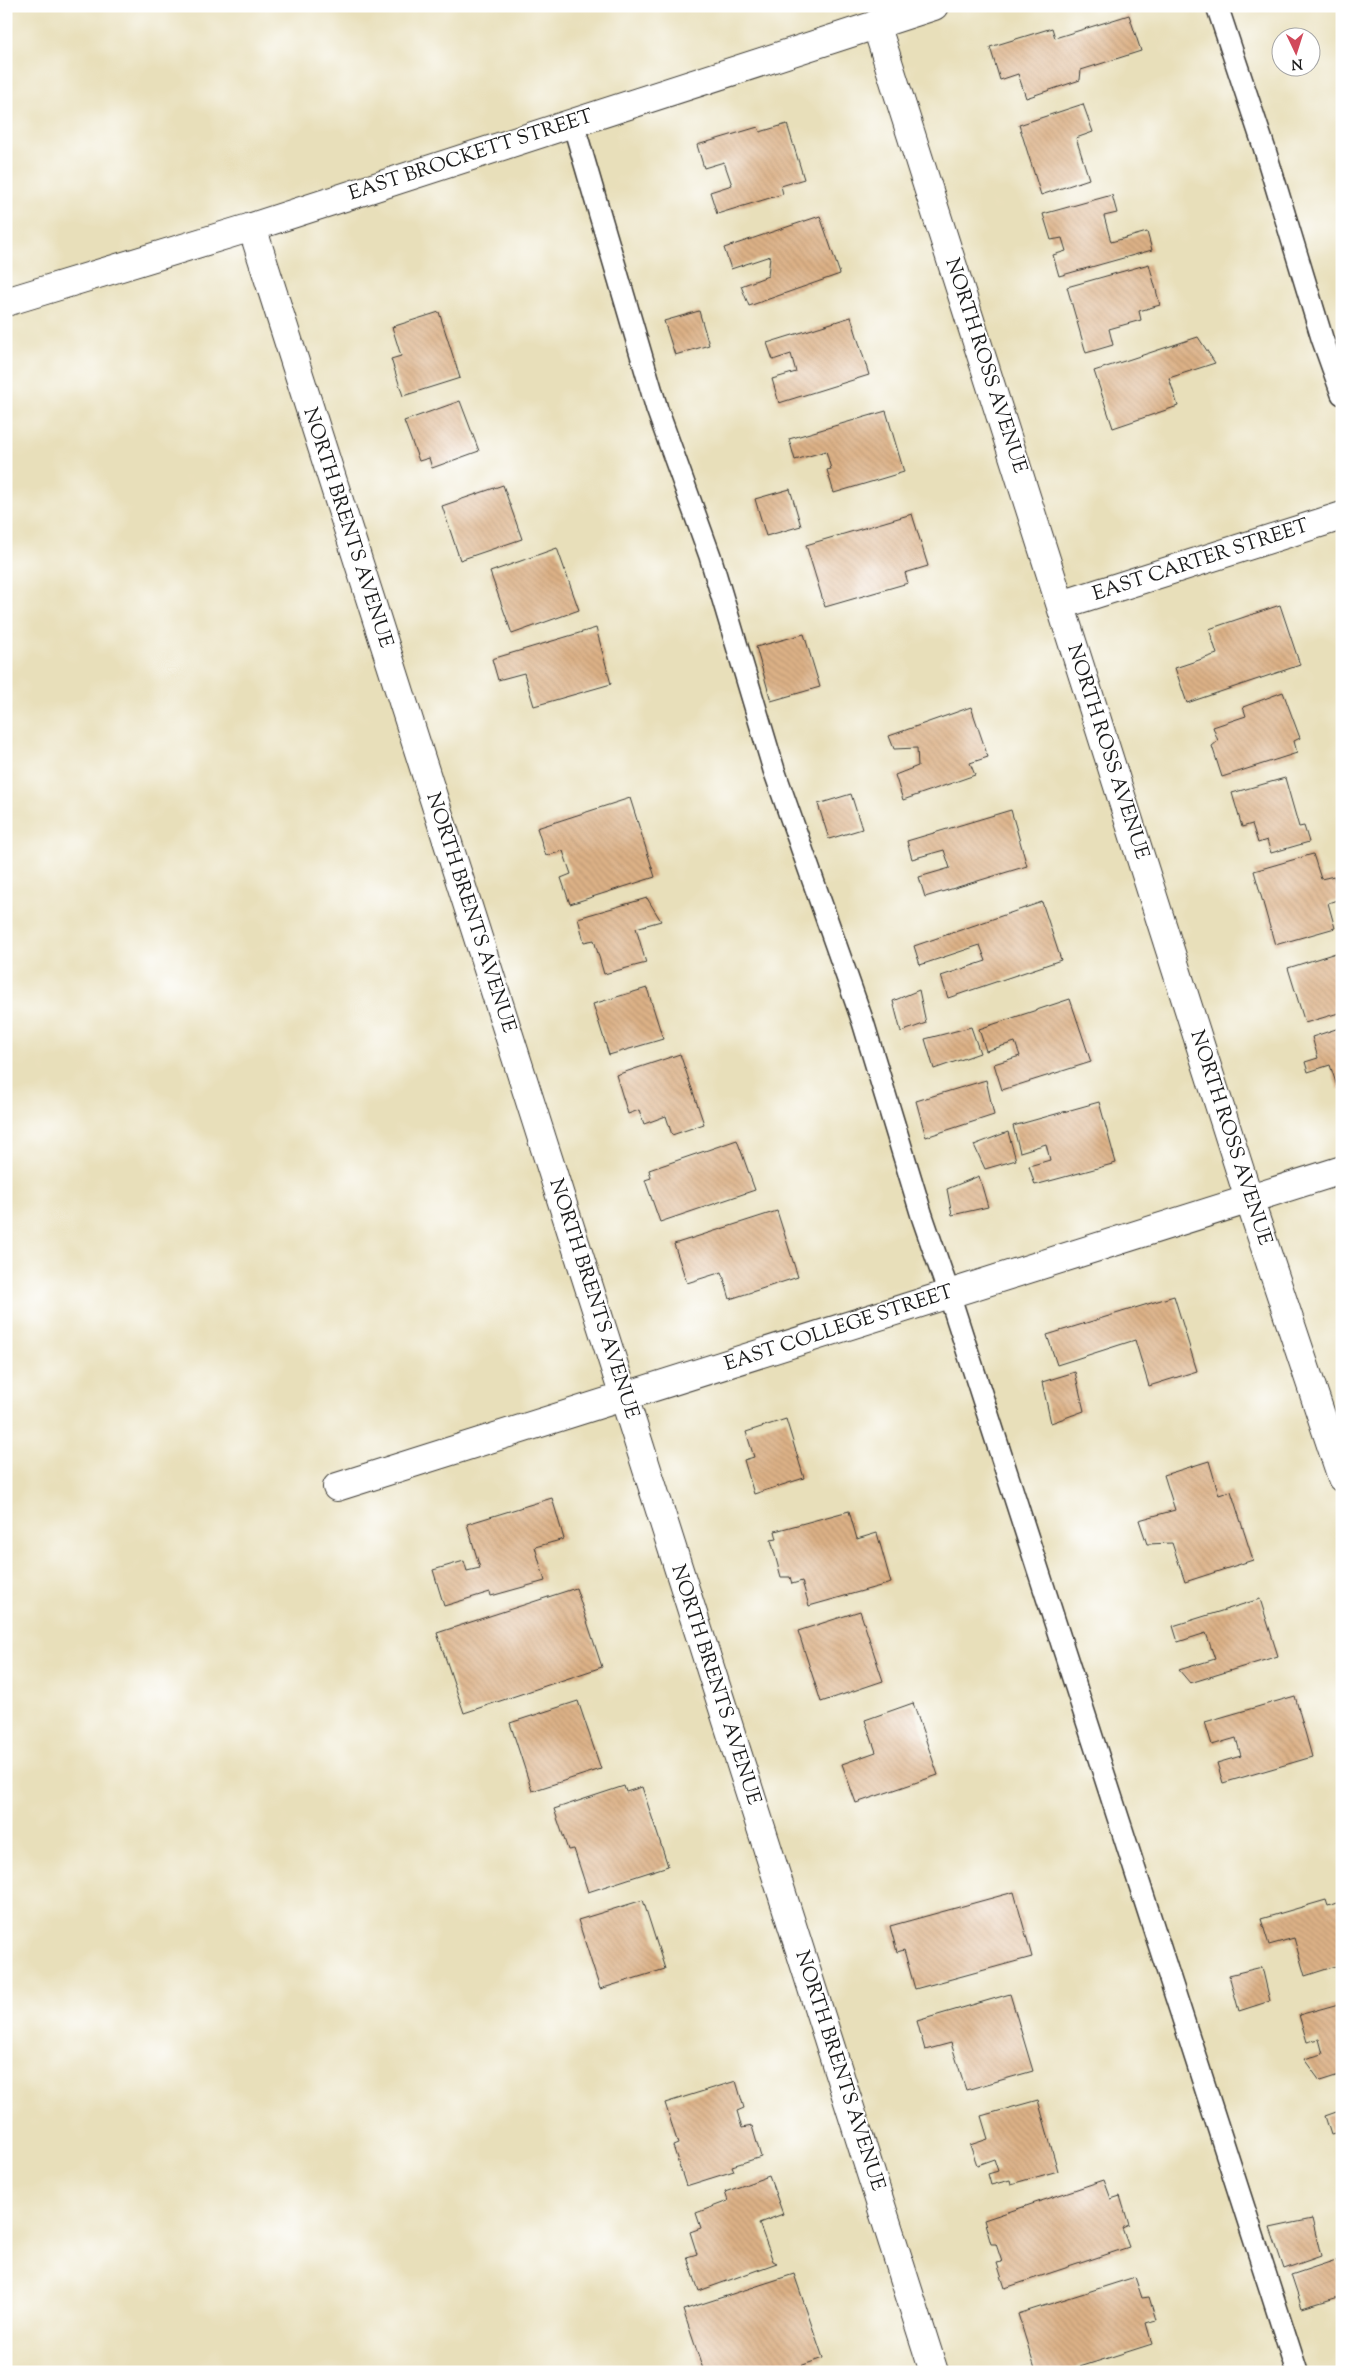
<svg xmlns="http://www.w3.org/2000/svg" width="1348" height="2378" font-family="'Sorts Mill Goudy',serif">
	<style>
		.building { fill: url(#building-back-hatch) }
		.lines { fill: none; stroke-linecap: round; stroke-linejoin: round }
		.lane-casing { stroke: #3b3934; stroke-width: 24 }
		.street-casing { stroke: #3b3934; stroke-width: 30 }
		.secondary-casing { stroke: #3b3934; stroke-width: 30 }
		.lane { stroke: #fff; stroke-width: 21 }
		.street { stroke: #fff; stroke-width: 28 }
		.secondary { stroke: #fff; stroke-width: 28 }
		.labels { text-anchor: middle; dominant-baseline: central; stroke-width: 4; stroke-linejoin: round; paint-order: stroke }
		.street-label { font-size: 20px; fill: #1c1c1c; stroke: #fff }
	</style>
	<defs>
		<pattern id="building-back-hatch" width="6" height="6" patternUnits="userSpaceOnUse" patternTransform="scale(1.25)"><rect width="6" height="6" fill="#dcb186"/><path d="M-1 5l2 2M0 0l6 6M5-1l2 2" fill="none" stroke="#bc9873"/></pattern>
	</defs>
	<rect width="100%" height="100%" fill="#fff"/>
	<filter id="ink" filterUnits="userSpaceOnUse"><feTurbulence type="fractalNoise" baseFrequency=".02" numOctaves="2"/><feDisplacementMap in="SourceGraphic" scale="10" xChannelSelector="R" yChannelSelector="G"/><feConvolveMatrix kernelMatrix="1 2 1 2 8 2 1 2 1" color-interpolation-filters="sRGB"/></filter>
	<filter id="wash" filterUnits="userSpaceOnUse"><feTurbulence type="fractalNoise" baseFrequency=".0096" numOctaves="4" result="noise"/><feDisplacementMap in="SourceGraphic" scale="20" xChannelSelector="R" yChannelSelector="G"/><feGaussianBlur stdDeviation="1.12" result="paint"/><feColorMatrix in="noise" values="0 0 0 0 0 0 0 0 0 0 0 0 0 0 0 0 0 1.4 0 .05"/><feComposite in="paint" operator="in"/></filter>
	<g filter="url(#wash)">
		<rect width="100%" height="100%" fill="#e8dfba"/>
		<g id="blocks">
			<g class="building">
				<polygon points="1129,15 1141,51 1081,70 1080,80 1026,98 1018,74 1000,80 990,47 1052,28 1055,38"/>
				<polygon points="1083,104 1093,132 1076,138 1089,179 1041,195 1019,125"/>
				<polygon points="787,124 804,179 781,186 783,194 717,214 710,192 732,185 724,162 704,168 697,145 758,127 760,132"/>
				<polygon points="1112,195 1117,213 1104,216 1111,242 1147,232 1152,250 1059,276 1053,255 1066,251 1062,238 1051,240 1043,214"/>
				<polygon points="820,216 840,274 749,306 741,286 768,276 770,256 731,269 724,248"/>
				<polygon points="1149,264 1160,305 1139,311 1141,320 1109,329 1113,345 1086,353 1067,287"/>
				<polygon points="699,311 709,345 675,355 664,321"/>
				<polygon points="439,312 460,378 403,396 391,359 401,356 392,327"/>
				<polygon points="851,317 869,375 779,403 772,379 796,372 791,354 773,360 767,343"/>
				<polygon points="1198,337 1215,363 1169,378 1178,406 1113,428 1094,371"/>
				<polygon points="460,401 479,451 432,468 429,458 419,461 404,421"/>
				<polygon points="886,411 904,472 834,493 827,470 831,469 826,451 795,460 789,439"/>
				<polygon points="503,485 522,539 460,560 442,506"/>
				<polygon points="790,489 801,526 766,536 755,499"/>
				<polygon points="912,514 928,566 905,573 908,583 825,607 806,545"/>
				<polygon points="557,548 579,610 512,634 490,572"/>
				<polygon points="1280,605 1300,665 1187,703 1175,668 1217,654 1209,629"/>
				<polygon points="596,628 611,684 534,706 524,673 498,680 492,659"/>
				<polygon points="804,634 820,687 771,701 756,647"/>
				<polygon points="1283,692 1300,738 1294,741 1297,753 1222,777 1212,746 1218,741 1213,727 1246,716 1243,707"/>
				<polygon points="971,707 988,757 970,763 975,775 903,800 895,775 918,766 917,748 894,749 889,736"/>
				<polygon points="1285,778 1299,827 1304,826 1309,842 1271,853 1267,840 1258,843 1252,824 1242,827 1232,793"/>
				<polygon points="851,794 862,829 829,839 818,804"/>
				<polygon points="630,798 655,877 570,904 561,878 571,874 563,851 546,856 537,828"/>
				<polygon points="1011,810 1027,866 925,897 919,877 950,868 944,850 912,859 907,841"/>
				<polygon points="1313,854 1321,879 1334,876 1340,899 1328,903 1335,928 1275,945 1254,871"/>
				<polygon points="647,898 661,921 636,928 646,963 604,974 594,940 584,942 578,918"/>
				<polygon points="1042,902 1061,960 948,998 941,976 986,961 980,945 920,965 914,946"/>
				<polygon points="1342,951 1342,1012 1305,1023 1288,968"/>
				<polygon points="647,988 663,1039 609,1055 593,1004"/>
				<polygon points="919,990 926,1023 901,1032 893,1001"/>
				<polygon points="1070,999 1091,1062 1002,1090 994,1064 1020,1056 1015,1042 986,1051 979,1029"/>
				<polygon points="971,1027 980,1053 934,1069 925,1039"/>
				<polygon points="1342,1027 1342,1087 1338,1089 1330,1065 1308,1072 1305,1062 1318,1058 1312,1037"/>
				<polygon points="680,1054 704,1124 672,1135 666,1116 644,1124 639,1110 628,1114 616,1075"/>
				<polygon points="986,1080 994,1115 926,1137 916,1101"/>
				<polygon points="1099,1102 1116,1163 1035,1185 1029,1166 1050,1160 1046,1144 1020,1152 1013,1126"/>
				<polygon points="1008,1132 1016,1160 985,1169 974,1145"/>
				<polygon points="737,1140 755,1190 660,1222 645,1180 651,1178 649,1170"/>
				<polygon points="979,1176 988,1207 952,1215 947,1189"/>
				<polygon points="777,1211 798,1277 730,1299 722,1272 687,1283 674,1244"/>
				<polygon points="1174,1296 1197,1371 1149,1386 1135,1340 1057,1365 1047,1335"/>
				<polygon points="1075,1372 1084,1411 1051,1423 1042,1382"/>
				<polygon points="786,1419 804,1478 754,1494 744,1460 754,1457 746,1432"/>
				<polygon points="1209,1461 1219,1495 1231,1491 1253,1560 1185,1582 1172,1543 1147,1544 1139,1520 1175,1510 1164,1475"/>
				<polygon points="552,1498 564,1539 535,1547 545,1581 491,1596 490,1592 444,1606 433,1570 464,1561 467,1571 480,1568 467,1524"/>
				<polygon points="849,1511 857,1539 877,1533 891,1583 809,1606 802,1581 792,1584 790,1577 781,1577 771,1540 777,1539 775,1531"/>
				<polygon points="576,1588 602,1667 464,1713 437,1633"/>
				<polygon points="1260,1599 1278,1656 1190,1683 1179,1670 1215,1659 1206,1633 1178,1642 1173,1626"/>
				<polygon points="860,1611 883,1681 821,1702 798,1631"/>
				<polygon points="1295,1696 1312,1757 1223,1783 1217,1763 1241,1756 1236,1738 1212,1745 1205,1722"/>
				<polygon points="578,1701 601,1769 532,1791 510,1723"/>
				<polygon points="913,1703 938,1775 856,1803 842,1764 876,1752 865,1720"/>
				<polygon points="624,1786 626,1792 642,1787 668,1866 588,1892 574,1849 568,1850 554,1809"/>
				<polygon points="1014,1892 1032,1957 915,1989 904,1950 897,1952 890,1926"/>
				<polygon points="643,1900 665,1969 600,1989 578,1920"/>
				<polygon points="1326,1900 1328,1906 1342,1901 1342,1964 1305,1976 1294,1938 1269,1945 1261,1919"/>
				<polygon points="1262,1967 1270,2001 1239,2011 1229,1975"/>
				<polygon points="1010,1994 1033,2071 966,2090 951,2043 925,2050 917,2021"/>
				<polygon points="1342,2003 1342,2074 1320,2081 1304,2059 1323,2054 1319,2039 1307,2042 1299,2015"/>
				<polygon points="736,2081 744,2108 737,2111 742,2128 752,2126 761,2157 732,2166 734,2171 686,2186 673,2146 678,2144 665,2103"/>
				<polygon points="1038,2100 1058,2171 1011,2184 1010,2180 991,2185 988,2174 998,2171 994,2159 977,2165 970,2145 988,2139 981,2116"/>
				<polygon points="1342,2110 1342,2132 1331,2135 1325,2116"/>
				<polygon points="769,2176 783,2214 759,2223 773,2261 777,2263 699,2291 687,2257 697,2254 690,2232 701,2228 696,2213 728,2201 725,2192"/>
				<polygon points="1104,2180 1111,2199 1120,2196 1129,2225 1122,2228 1129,2247 1005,2288 997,2263 1002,2262 996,2244 991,2244 984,2220"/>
				<polygon points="1312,2219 1321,2256 1284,2269 1270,2228"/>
				<polygon points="1336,2260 1342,2277 1342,2296 1302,2308 1291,2275"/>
				<polygon points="794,2274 823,2358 783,2372 704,2372 683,2310"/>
				<polygon points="1135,2277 1142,2298 1149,2297 1156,2320 1146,2323 1152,2344 1064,2372 1036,2372 1018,2314"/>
			</g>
		</g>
	</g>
	<g filter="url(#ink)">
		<use href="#blocks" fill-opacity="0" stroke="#3b3934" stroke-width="1"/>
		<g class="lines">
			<g class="lane-casing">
				<g id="lane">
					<polyline points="1217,6 1264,147 1322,338 1342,394"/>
					<polyline points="573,123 657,409 710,556 774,770 863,1022 922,1216 949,1294 1297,2372"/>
				</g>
			</g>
			<g class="street-casing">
				<g id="street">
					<polyline points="876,24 1249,1199 1342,1478"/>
					<polyline points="6,302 252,227 934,2372"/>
					<polyline points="1061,605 1342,516"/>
					<polyline points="337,1487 1342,1170"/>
				</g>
			</g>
			<g class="secondary-casing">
				<polyline id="secondary" points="252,227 934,6"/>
			</g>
			<use href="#lane" class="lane"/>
			<use href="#street" class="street"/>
			<use href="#secondary" class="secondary"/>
		</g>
	</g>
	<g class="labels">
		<g class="street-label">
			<text transform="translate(471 156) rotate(-18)">EAST BROCKETT STREET</text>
			<text transform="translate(985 366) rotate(72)">NORTH ROSS AVENUE</text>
			<text transform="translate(347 528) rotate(72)">NORTH BRENTS AVENUE</text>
			<text transform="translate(1201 561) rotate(-18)">EAST CARTER STREET</text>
			<text transform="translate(1107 752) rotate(72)">NORTH ROSS AVENUE</text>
			<text transform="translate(470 913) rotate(72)">NORTH BRENTS AVENUE</text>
			<text transform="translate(1230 1138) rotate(72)">NORTH ROSS AVENUE</text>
			<text transform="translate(593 1299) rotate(72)">NORTH BRENTS AVENUE</text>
			<text transform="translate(839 1329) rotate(-18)">EAST COLLEGE STREET</text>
			<text transform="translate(715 1685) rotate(72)">NORTH BRENTS AVENUE</text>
			<text transform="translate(839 2071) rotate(72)">NORTH BRENTS AVENUE</text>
		</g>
	</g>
	<rect width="1348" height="2378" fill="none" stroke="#fff" stroke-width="25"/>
	<g transform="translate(1296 52) rotate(176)"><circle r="24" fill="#ffffff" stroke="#a4a4a4"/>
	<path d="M0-4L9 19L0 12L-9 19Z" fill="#d1495b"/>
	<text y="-8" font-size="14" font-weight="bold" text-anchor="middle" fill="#1c1c1c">N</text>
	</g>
</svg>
